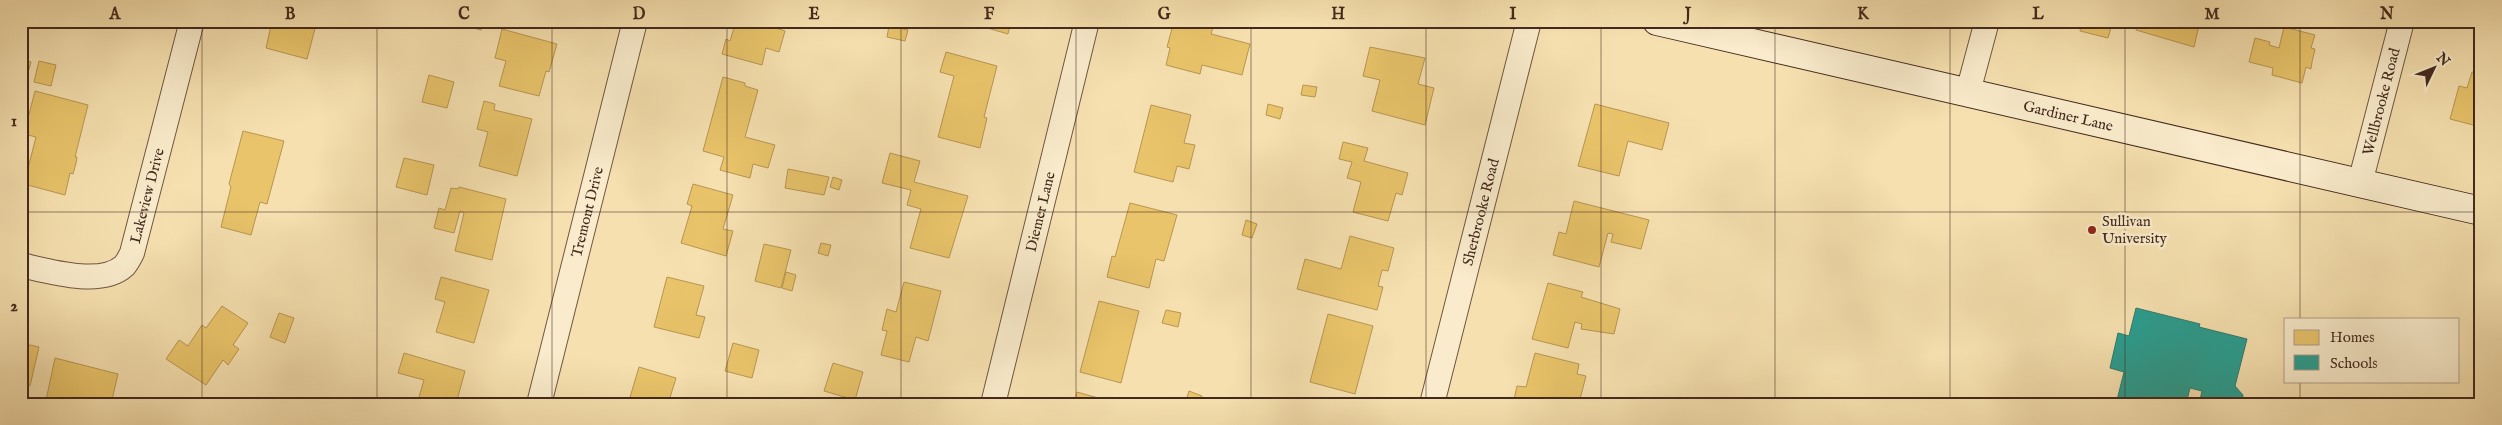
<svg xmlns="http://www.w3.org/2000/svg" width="2502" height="425" font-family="'IM FELL English',serif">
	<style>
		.homes { fill: #e9c46a; stroke: #b79653 }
		.schools { fill: #2a9d8f; stroke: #317a6d }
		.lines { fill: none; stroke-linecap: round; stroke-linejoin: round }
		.street-casing { stroke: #6f5742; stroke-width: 26 }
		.secondary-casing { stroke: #42291e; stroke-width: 30 }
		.street { stroke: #f9ebcb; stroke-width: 24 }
		.secondary { stroke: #f9ebcb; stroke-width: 28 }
		.grid { fill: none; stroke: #42291e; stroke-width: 1; stroke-opacity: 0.55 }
		.poi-dot { fill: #8f2418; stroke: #f9ebcb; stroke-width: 2 }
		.labels { text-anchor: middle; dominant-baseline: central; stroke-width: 5; stroke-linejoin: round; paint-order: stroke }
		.street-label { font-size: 15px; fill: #42291e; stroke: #f9ebcb }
		.poi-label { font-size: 15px; fill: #42291e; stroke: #f9ebcb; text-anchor: start }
		.neatline { fill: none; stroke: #42291e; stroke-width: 2 }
		.grid-label { font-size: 16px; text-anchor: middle; font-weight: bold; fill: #42291e }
	</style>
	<rect width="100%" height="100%" fill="#f6e0af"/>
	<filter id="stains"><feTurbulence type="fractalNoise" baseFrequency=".004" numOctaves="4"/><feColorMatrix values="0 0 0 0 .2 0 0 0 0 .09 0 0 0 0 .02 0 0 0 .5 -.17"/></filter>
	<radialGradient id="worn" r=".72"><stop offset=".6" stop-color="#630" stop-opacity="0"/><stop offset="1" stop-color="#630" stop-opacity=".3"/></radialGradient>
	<g class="homes">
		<polygon points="272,21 317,21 307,59 266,48"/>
		<polygon points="447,21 483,21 481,30"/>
		<polygon points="736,21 775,21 773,27 785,31 779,52 766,48 762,65 722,54 726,39 730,41"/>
		<polygon points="963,21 1011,21 1008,34"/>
		<polygon points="1174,21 1215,21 1211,34 1250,44 1242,75 1202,65 1200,74 1166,65 1170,48 1167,47"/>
		<polygon points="2082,21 2113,21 2108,38 2080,31"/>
		<polygon points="2138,21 2200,21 2194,47 2136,30"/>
		<polygon points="889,26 908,30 905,41 887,37"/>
		<polygon points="2284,27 2315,35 2311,48 2315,49 2312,62 2311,69 2306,67 2302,83 2272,75 2273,68 2249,62 2255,38 2270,42 2269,45 2279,48"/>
		<polygon points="502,29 557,44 549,72 546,71 539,96 499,86 506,61 495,58"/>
		<polygon points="2481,33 2481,58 2475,56"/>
		<polygon points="21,41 28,43 26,53 21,51"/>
		<polygon points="1370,47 1425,58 1418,84 1434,88 1425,125 1372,111 1380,80 1363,76"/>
		<polygon points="946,52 997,66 984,117 987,118 980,148 938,137 954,76 940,72"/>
		<polygon points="21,59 31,62 21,97"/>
		<polygon points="39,61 56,65 51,86 34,82"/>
		<polygon points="2472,72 2481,74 2481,127 2450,119 2459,86 2467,88"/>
		<polygon points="429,75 454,82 447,108 422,102"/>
		<polygon points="723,77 745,83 745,86 758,90 745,137 775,145 768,168 753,164 750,178 720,170 724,157 703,151"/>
		<polygon points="1303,85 1317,87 1315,97 1301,95"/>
		<polygon points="35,91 88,105 75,157 77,157 76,163 73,174 70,173 65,195 24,184 36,137 24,134"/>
		<polygon points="484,101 495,104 494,110 532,119 517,176 479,166 488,132 477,129"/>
		<polygon points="1268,104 1283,108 1280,119 1266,115"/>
		<polygon points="1595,104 1669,123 1662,150 1628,141 1619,176 1578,166"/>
		<polygon points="1151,105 1191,115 1184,143 1195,145 1189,169 1177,166 1173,182 1134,172"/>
		<polygon points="243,131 284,141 267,204 260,202 251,235 221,227 231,187 229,184"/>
		<polygon points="1343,142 1368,148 1364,161 1408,173 1402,195 1396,193 1388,221 1353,212 1361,182 1347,178 1352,162 1339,159"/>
		<polygon points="890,153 920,161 914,182 968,196 949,258 910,248 921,209 907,205 911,190 882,183"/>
		<polygon points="404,158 434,165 427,195 396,187"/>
		<polygon points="788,169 829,177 824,195 785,188"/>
		<polygon points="833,177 842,180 839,190 830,187"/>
		<polygon points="693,184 733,195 723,229 733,231 726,256 681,243 692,206 687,204"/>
		<polygon points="459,187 506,199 492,260 455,251 464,213 460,211 454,233 434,228 439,208 445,210 451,188 458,189"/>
		<polygon points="1574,201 1649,220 1641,249 1611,242 1613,234 1608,233 1599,267 1553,255 1559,232 1566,234"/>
		<polygon points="1130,203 1177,215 1164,261 1156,259 1149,288 1107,277 1112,256 1115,257"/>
		<polygon points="1246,220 1257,224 1252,238 1242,235"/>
		<polygon points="1350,236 1394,248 1388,271 1382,270 1378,286 1383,287 1377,310 1297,289 1305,259 1341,269"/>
		<polygon points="821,243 831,245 828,256 818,253"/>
		<polygon points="764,244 791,250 781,288 755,281"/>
		<polygon points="786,272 796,275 792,291 782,288"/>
		<polygon points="441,277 489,290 474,343 436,332 445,302 435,299"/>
		<polygon points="667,277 704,286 696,315 705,317 699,338 654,327"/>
		<polygon points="904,282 941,291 928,341 916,337 909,362 881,355 887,331 882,330 887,309 896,312"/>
		<polygon points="1548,283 1583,292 1581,297 1620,309 1614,334 1581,329 1582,324 1575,322 1568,348 1532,339"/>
		<polygon points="1099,301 1139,311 1121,383 1080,372"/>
		<polygon points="222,306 248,323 233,345 239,349 228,365 223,360 206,385 166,359 179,340 188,346 202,325 206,328"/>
		<polygon points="1166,310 1181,313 1178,327 1162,323"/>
		<polygon points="279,313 294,318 285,343 270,337"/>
		<polygon points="1328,314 1373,326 1355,394 1310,382"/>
		<polygon points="21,336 27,337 25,344 39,347 30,386 21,384"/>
		<polygon points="733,343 759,350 752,378 725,371"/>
		<polygon points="404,353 465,371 456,404 417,404 424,380 398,373"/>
		<polygon points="1535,353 1579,364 1577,374 1586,376 1579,403 1570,401 1569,404 1513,404 1517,386 1526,387"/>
		<polygon points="55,358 118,374 111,404 67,404 46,400"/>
		<polygon points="833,363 863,372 855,400 824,391"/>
		<polygon points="639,367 676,378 668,404 628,404"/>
		<polygon points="1189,391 1202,396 1200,404 1185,404"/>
		<polygon points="1077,392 1116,403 1116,404 1074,404"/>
		<polygon points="889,398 904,402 904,404 886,404"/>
	</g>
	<polygon class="schools" points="2136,308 2200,324 2199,327 2247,339 2235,386 2243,395 2242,404 2199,404 2202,391 2190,388 2186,404 2116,404 2124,372 2110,368 2118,333 2129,336"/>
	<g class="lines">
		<g class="street-casing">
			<g id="street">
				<polyline points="1968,92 1987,21"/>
				<path id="s1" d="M2360,183l42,-162"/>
				<path id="s2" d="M21,265c27,6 80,22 103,1 3,-3 6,-9 8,-13l60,-232"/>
				<path id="s3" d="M539,404l96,-383"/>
				<path id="s4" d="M993,404l94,-383"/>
				<path id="s5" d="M1432,404l97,-383"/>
			</g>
		</g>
		<g class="secondary-casing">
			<g id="secondary">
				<path id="s6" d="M1657,21l824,190"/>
			</g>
		</g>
		<use href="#street" class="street"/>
		<use href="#secondary" class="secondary"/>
	</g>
	<path class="grid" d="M202,21v383M377,21v383M552,21v383M727,21v383M901,21v383M1076,21v383M1251,21v383M1426,21v383M1601,21v383M1775,21v383M1950,21v383M2125,21v383M2300,21v298M21,212h2460M2300,381v23"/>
	<circle class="poi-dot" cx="2092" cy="230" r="5"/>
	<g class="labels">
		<g class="street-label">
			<text stroke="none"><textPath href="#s1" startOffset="84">Wellbrooke Road</textPath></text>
			<text stroke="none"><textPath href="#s6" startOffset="422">Gardiner Lane</textPath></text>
			<text stroke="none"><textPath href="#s2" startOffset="181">Lakeview Drive</textPath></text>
			<text stroke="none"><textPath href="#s3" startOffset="198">Tremont Drive</textPath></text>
			<text stroke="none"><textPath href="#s4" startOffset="198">Diemer Lane</textPath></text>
			<text stroke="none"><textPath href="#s5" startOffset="198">Sherbrooke Road</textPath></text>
		</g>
		<g class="poi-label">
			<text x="2102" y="221">Sullivan<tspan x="2102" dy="17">University</tspan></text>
		</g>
	</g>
	<rect width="2502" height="425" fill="none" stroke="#f6e0af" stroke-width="55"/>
	<rect x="2284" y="318" width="175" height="65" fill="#f9ebcb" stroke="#b09d86"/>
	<rect x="2294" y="330" width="25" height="15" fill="#e9c46a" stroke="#b09d86"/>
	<text x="2330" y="342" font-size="15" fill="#42291e">Homes</text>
	<rect x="2294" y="355" width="25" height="15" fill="#2a9d8f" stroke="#b09d86"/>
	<text x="2330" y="368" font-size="15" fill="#42291e">Schools</text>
	<g transform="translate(2434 68) rotate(47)" stroke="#f9ebcb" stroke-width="4" paint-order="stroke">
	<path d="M0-4L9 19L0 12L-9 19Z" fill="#42291e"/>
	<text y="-8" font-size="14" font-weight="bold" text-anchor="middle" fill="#42291e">N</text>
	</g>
	<rect x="28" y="28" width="2446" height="370" class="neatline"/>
	<g class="grid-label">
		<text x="115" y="19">A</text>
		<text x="290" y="19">B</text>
		<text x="464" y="19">C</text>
		<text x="639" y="19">D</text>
		<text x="814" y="19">E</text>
		<text x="989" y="19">F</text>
		<text x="1164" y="19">G</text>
		<text x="1338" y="19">H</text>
		<text x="1513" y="19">I</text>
		<text x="1688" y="19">J</text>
		<text x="1863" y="19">K</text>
		<text x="2038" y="19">L</text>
		<text x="2212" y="19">M</text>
		<text x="2387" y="19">N</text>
		<text x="14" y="126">1</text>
		<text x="14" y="311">2</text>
	</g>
	<rect width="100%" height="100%" filter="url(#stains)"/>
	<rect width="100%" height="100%" fill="url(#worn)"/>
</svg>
